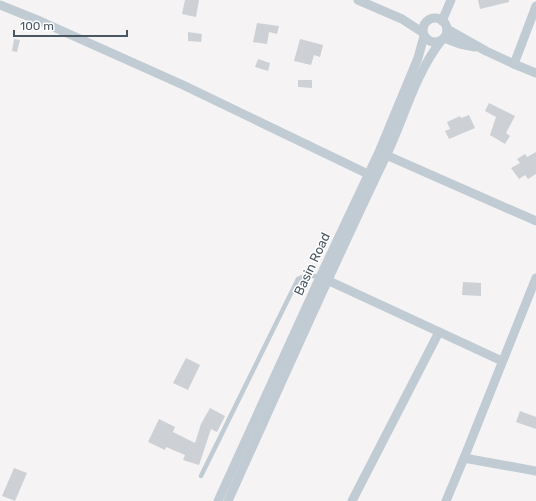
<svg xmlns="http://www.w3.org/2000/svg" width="536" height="501" font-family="Rubik,sans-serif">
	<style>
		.building { fill: #cdd0d5 }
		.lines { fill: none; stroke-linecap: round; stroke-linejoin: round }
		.lane { stroke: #c0cbd3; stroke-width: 4.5 }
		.street { stroke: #c0cbd3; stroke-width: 9 }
		.labels { text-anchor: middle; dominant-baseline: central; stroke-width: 3; stroke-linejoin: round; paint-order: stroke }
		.street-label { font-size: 13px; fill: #495762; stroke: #fff }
	</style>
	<rect width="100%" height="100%" fill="#f5f3f3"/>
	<g class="building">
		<polygon points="185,0 199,0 196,17 182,14"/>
		<polygon points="478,0 509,0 509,2 480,9"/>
		<polygon points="257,23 279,26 277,34 269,32 267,44 253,42"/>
		<polygon points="188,32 202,34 201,42 188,41"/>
		<polygon points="14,39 20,40 17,52 12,51"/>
		<polygon points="300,39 323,45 320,57 314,55 311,65 294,61"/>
		<polygon points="258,59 270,63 268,71 255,67"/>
		<polygon points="298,80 312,80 312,88 298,87"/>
		<polygon points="489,103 515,116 506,133 510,136 505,144 490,135 496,117 485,111"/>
		<polygon points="469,115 475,128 449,139 445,131 450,129 447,122 460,116 461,118"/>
		<polygon points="536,152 536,174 528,179 525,175 519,179 511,168 520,163 517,159 525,154 527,157"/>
		<polygon points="463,282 481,283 481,296 462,295"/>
		<polygon points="186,358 200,365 188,390 173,383"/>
		<polygon points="210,408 225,416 217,432 211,429 199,465 183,460 185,455 166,447 165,450 148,442 159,419 175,427 173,432 195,443 201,424"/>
		<polygon points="520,411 536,417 536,429 516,422"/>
		<polygon points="14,468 27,473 15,501 2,496"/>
	</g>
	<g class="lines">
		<polyline class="lane" points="201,476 298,279 307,275 320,277"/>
		<g class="street">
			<polyline points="358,0 402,19 422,32"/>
			<polyline points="0,5 40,21 183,85 368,174"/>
			<circle cx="435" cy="30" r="12"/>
			<polyline points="442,21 451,0"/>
			<polyline points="447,29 486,51 514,64 536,73"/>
			<polyline points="444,38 460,44 475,47"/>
			<polyline points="514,64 536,6"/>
			<polyline points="386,155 536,221"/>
			<polyline points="327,280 502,361"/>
			<polyline points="464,458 536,471"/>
			<polyline points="218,501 320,277 379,152 418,58 424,36"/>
			<path d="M228,501c52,-115 103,-231 158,-345 18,-37 29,-82 55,-115"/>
			<polyline points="352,501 439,332"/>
			<polyline points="446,501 464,458 536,278"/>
		</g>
	</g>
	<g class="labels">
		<g class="street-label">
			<text transform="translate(312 264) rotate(-65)">Basin Road</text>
		</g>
	</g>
	<path d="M14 30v6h113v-6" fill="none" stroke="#495762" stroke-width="2"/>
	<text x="20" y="30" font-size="12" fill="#495762" stroke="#ffffff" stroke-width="3" paint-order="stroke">100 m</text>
</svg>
